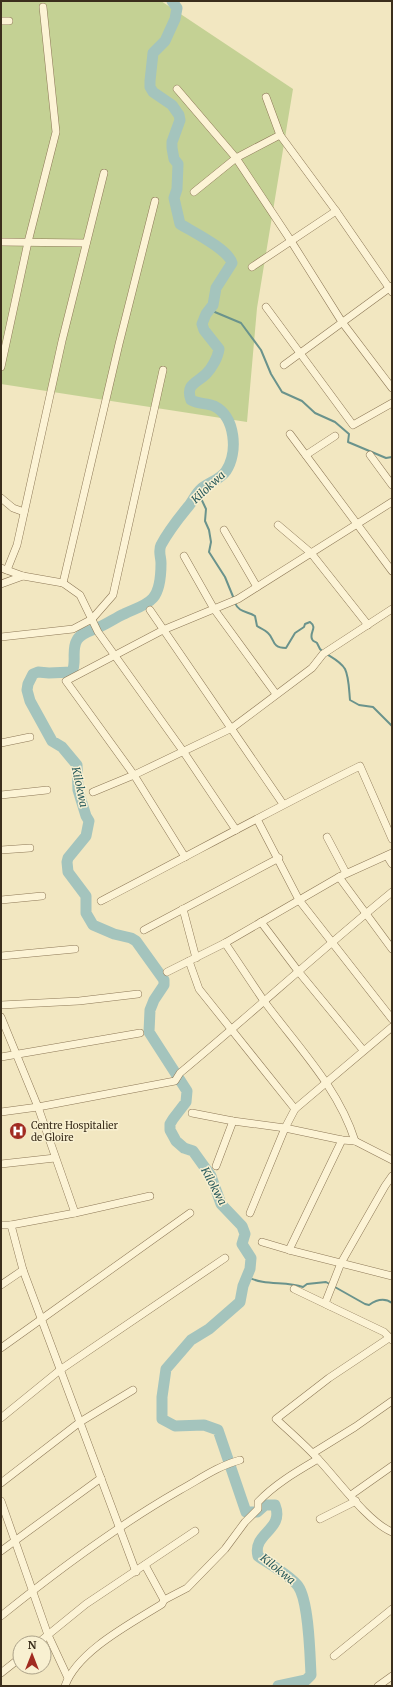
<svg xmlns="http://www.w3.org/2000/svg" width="393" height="1687" font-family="Merriweather,serif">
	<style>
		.green { fill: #c4d194 }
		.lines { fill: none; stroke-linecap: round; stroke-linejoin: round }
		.stream { stroke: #6a938c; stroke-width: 2 }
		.river { stroke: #a4c4bd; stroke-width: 11 }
		.minor-casing { stroke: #8d7857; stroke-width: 8 }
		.minor { stroke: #fcf3d5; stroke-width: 7 }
		.labels { text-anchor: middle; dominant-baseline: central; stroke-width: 3; stroke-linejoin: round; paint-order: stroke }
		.poi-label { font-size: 10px; fill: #3b2e1c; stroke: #f8f0d1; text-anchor: start }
		.water-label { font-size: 11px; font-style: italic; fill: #2a5b5c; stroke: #f8f0d1 }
	</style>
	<rect width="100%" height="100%" fill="#f2e7c1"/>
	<polygon class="green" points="1,1 161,1 293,89 257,308 247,422 1,384"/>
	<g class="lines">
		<g class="stream">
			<polyline points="210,310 241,323 261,350 271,374 282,392 302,401 315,413 335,422 349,434 348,442 386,458 392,457"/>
			<polyline points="198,492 206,509 205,521 209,530 211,542 209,552 225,577 234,599"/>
			<path d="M235,603c4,10 13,8 20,13l2,10c3,2 8,4 11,7 7,6 3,15 18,15l9,-15 9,-6 1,-3 5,-2c8,6 -1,10 2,17 1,3 3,2 5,4 1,2 2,4 3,6 7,7 19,10 25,20 4,8 4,21 5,31l9,5 14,2 19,19"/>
			<path d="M248,1277c16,9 37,4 55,10l4,-3 19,-2 39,22 4,1c7,-5 15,-8 23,-2"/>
		</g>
		<path class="river" d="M172,1l5,7 -2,11 -10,22 -12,12 -3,28v6l3,5 19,13 7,10 1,5 -8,22v6l2,11 4,5 -1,25 -3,9 6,26c13,8 48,25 52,39l-16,25 -3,17 -7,9 -4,10 2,6 15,19c-1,8 -7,19 -13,25 -9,9 -21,10 -15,26 7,4 16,3 23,6 22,11 24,47 12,65 -6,9 -17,11 -25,18 -6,5 -8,13 -14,19 -9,11 -19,24 -26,37 -3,6 0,12 0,18 0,10 -1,27 -8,35 -7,8 -19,11 -29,16 -9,4 -17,10 -27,14 -7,3 -16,5 -20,12 -6,10 0,22 -5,32l-23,1 -11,-1 -5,2 -5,10 -1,6 3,11 22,40 10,6 15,18 1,25 8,26 3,5 -3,15 -18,22 -1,4 1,10 18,24v17l7,12 21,9 17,4 5,3 28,39v5l-10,15 -4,10 -1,22 38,59 -1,11 -13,17 -3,5v6l6,11 8,7 9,3 18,25 10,28 21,22 3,8 -3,10 9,14 -1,11 -7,17 -3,16 -31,27 -18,11 -25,29 -4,28v22l13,7 29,-1 14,5 28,82h11l8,-7h10c10,25 -23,28 -17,51 11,8 32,19 40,30 11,15 12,70 13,89l-5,5 -28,6"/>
		<g class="minor-casing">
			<g id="minor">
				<polyline points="1,21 9,21"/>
				<polyline points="177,89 236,158 291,241 342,322 392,388"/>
				<polyline points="266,97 280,135 336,211 392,292"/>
				<polyline points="194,192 236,158 280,135"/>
				<polyline points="1,242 86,243"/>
				<polyline points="252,267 336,211"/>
				<polyline points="266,307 353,425 392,403"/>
				<polyline points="284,365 392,286"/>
				<polyline points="1,367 28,242 56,132 43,7"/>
				<polyline points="290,434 392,571"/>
				<polyline points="306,455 335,436"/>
				<polyline points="370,455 392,485"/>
				<polyline points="1,498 13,508 24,512"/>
				<polyline points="278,525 311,553 368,625"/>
				<polyline points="224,530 257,587"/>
				<polyline points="184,556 214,609 276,694"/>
				<polyline points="1,568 23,576 63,583 80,595 98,632 183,751 236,830"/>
				<polyline points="7,570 17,545 62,341 104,173"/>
				<polyline points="63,583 119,344 155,201"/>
				<polyline points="1,584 23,576"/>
				<polyline points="150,610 283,804"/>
				<polyline points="1,637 73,629 92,619 113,595 163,370"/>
				<polyline points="1,743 30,737"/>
				<polyline points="93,792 134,775 232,728 312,668 323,654 392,609"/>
				<polyline points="1,795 47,790"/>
				<polyline points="257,819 299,900 392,1019"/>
				<polyline points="327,837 346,873"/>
				<polyline points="1,850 30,848"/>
				<polyline points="387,856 392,864"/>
				<polyline points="185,857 134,775 66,681 163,630 238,599 392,502"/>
				<polyline points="339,877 392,949"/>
				<polyline points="1,900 42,896"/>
				<path d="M101,901c87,-45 172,-92 259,-135l32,73"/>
				<polyline points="183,909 196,958"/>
				<polyline points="261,922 298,971 363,1050"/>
				<polyline points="144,930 279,858"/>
				<path d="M225,943c13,19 26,39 39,58 33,45 74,86 91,140"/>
				<polyline points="1,956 75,949"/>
				<polyline points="189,961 199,989 295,1109"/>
				<polyline points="167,972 225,943 339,877 392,853"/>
				<polyline points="1,1005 79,1001 138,994"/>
				<polyline points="1,1017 38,1107 75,1213"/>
				<polyline points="1,1057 140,1033"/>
				<path d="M1,1112l37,-5 137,-26 5,-8c71,-59 140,-122 212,-181"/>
				<polyline points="192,1113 233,1121 285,1128 342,1140 355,1141 392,1160"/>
				<polyline points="1,1164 55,1158"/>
				<polyline points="216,1166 233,1121"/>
				<polyline points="250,1213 285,1128 295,1109 392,1027"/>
				<polyline points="1,1225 11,1225 75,1213 150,1196"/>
				<polyline points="11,1225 23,1270 136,1572"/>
				<polyline points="262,1242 289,1250 392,1276"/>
				<polyline points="289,1250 342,1140"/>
				<polyline points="1,1285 23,1270"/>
				<polyline points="294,1289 384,1332 392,1340"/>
				<polyline points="330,1306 326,1304 326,1301 341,1263 385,1186 392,1176"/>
				<path d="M389,1338l-60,40 -53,41c14,13 29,26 42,40 19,20 50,63 74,73"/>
				<polyline points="1,1348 190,1213"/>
				<polyline points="1,1418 60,1370 225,1258"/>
				<polyline points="313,1453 355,1427 392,1401"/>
				<polyline points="1,1483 80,1422 133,1390"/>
				<polyline points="351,1495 392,1466"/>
				<polyline points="1,1501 48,1635 68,1678"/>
				<polyline points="320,1519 356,1501"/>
				<polyline points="1,1551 101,1478"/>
				<polyline points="145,1565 164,1600"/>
				<path d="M1,1616c57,-46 116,-90 179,-126 20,-11 38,-24 60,-30"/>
				<polyline points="38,1643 86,1604 195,1531"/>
				<polyline points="334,1656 392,1609"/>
				<polyline points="1,1673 20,1658"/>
				<path d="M65,1686c12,-35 67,-63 97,-82l2,-4 23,-12 38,-39 20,-27 13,-13v-7c17,-18 38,-30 60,-43"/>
				<polyline points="378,1686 392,1676"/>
			</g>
		</g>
		<use href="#minor" class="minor"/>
	</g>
	<defs>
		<g id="hospital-disc" transform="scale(0.9)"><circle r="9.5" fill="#a12b21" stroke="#f8f0d1"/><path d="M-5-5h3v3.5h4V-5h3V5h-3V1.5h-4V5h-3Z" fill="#fff"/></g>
	</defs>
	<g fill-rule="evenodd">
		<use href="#hospital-disc" x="18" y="1131"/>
	</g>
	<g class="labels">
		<g class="poi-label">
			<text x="31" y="1125">Centre Hospitalier<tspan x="31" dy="12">de Gloire</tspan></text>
		</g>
		<g class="water-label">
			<text transform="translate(208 487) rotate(-43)">Kilokwa</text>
			<text transform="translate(80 787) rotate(78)">Kilokwa</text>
			<text transform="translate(214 1186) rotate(62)">Kilokwa</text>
			<text transform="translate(278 1569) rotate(39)">Kilokwa</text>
		</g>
	</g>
	<rect width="393" height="1687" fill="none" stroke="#3b2e1c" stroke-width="4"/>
	<g transform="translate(32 1655)"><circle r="19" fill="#f8f0d1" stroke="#aca289"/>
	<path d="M0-3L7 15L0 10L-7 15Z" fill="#a12b21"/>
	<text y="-6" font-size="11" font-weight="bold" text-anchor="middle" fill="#3b2e1c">N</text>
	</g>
</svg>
